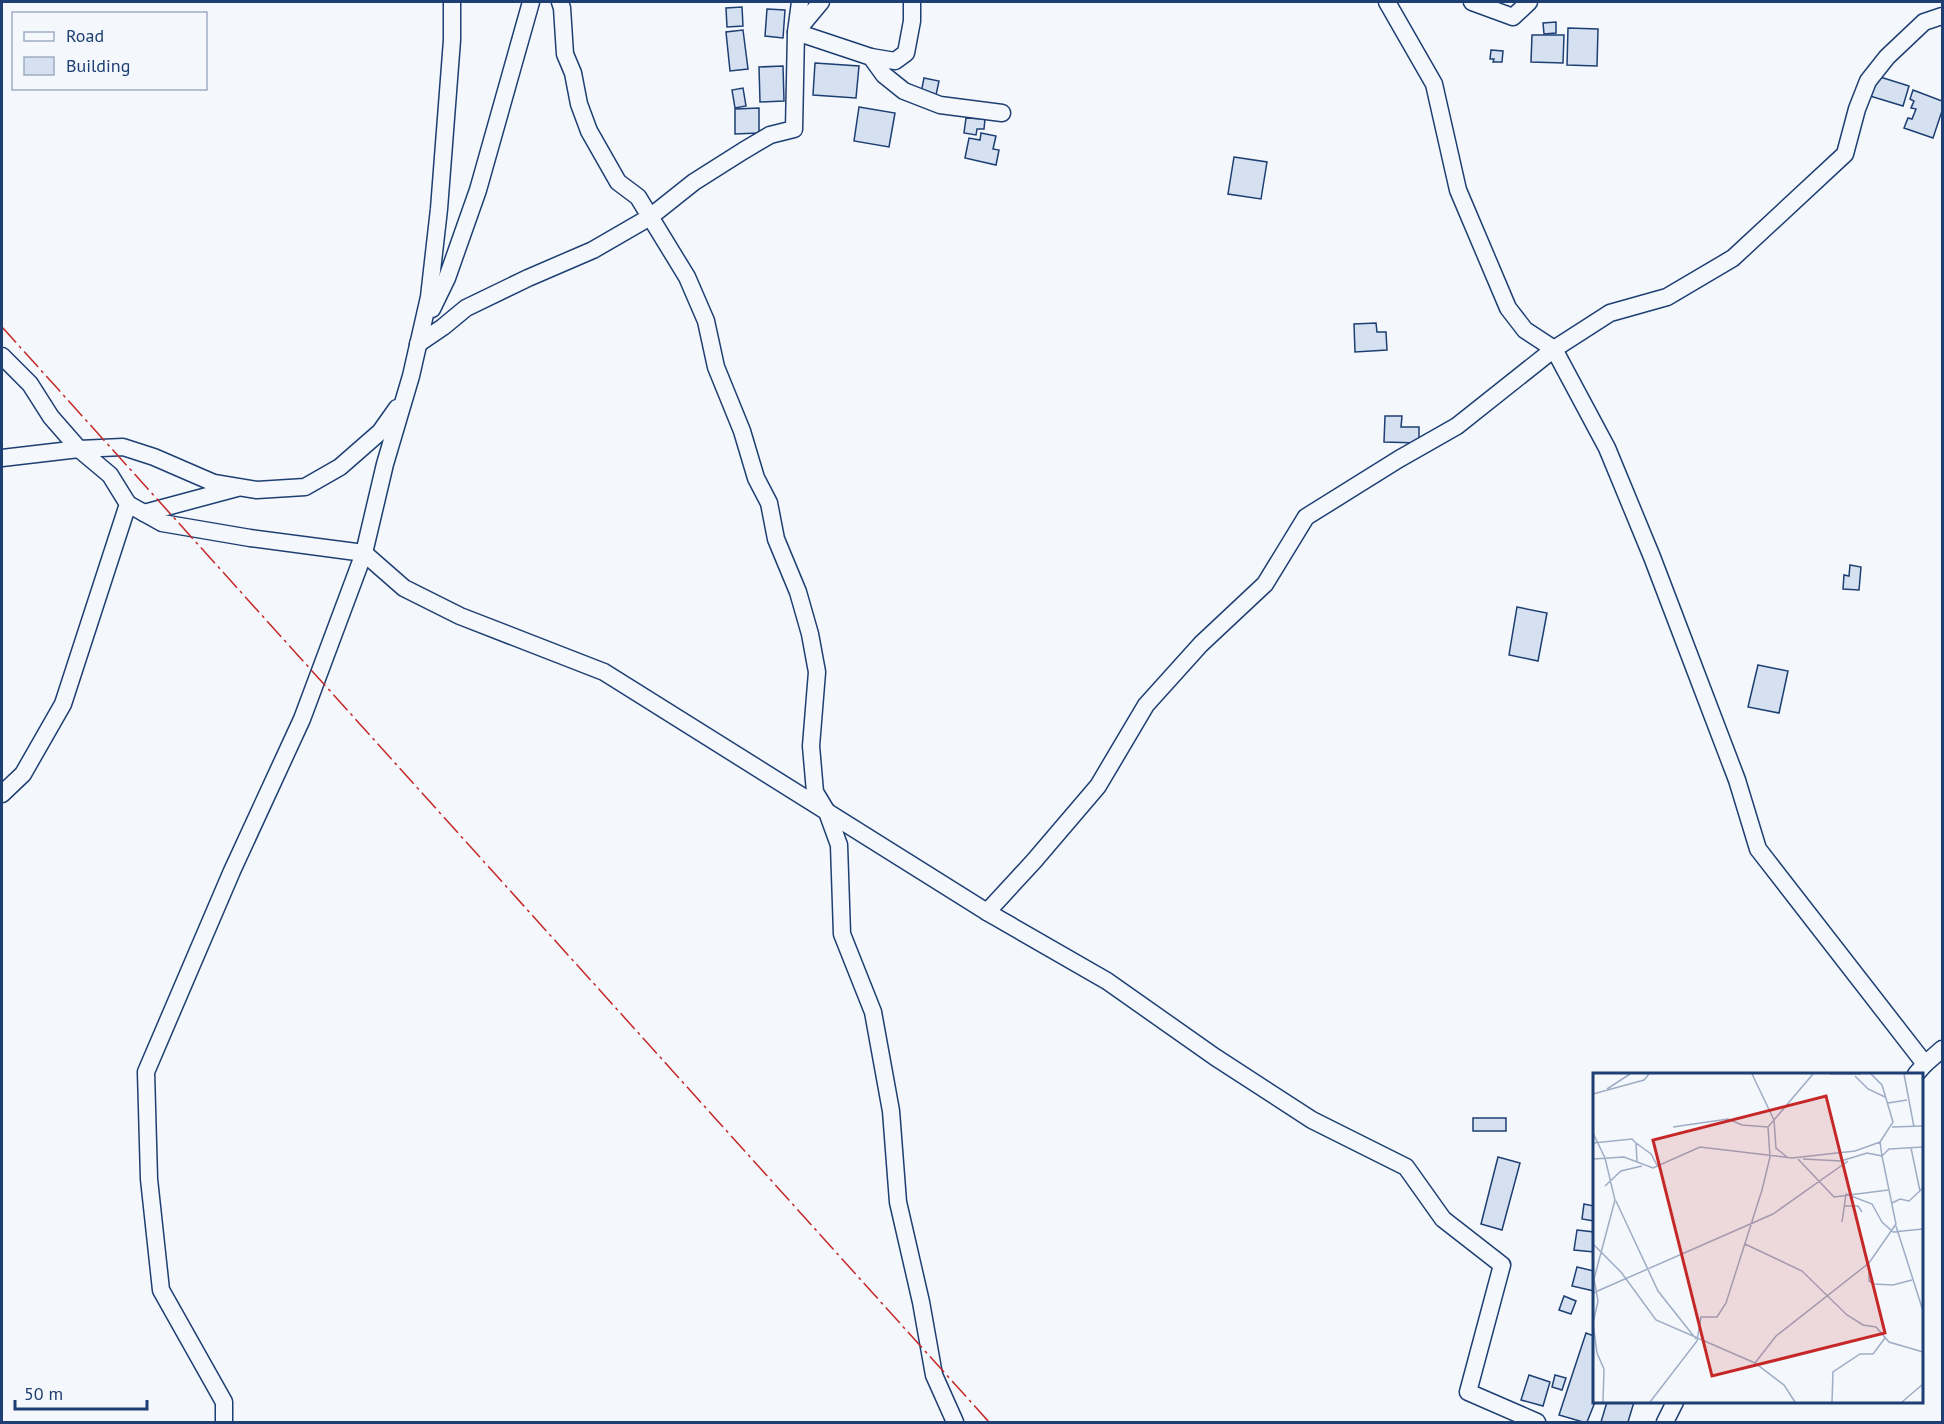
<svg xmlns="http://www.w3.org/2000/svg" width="1944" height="1424" font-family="'PT Sans',sans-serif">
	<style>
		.building { fill: #d5e0f0; stroke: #1d3f73; stroke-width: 1.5 }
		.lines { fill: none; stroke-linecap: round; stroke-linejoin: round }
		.street-casing { stroke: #1d3f73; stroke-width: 19 }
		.street { stroke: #f4f7fb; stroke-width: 16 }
		.power { stroke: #c62828; stroke-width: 1.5; stroke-dasharray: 21 4.5 3 4.5; stroke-linecap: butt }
		.inset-road { fill: none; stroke: #9eadc5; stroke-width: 1.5 }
		.view { fill: #c62828; fill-opacity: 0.15; stroke: #c62828; stroke-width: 3 }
		.inset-edge { fill: none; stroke: #1d3f73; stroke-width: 3 }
	</style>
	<rect width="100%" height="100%" fill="#f4f7fb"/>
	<g class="building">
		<polygon points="742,7 743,26 727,27 726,8"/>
		<polygon points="767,9 785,10 783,38 765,36"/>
		<polygon points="1556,22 1556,33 1544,34 1543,23"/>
		<polygon points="1568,28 1598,29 1597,66 1567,65"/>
		<polygon points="743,30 748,69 730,71 726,32"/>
		<polygon points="1532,35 1564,35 1563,63 1531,62"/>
		<polygon points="1491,50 1503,51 1502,62 1493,62 1494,59 1490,59"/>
		<polygon points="815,63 859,66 856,98 813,95"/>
		<polygon points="783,66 784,101 760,102 759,67"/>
		<polygon points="1877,76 1909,86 1903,106 1870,96"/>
		<polygon points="924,78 939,81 936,95 921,93"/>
		<polygon points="743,88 746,106 735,108 732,90"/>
		<polygon points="1913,90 1942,101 1942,111 1933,138 1904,128 1908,118 1912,119 1916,109 1911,108 1914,101 1910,99"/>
		<polygon points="859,107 895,113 889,147 854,141"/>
		<polygon points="759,108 759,133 735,134 735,109"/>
		<polygon points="966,118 985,119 984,129 977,129 976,135 964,133"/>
		<polygon points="981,133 996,136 993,149 999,150 996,165 965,158 969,138 980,140"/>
		<polygon points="1234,157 1267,162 1261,199 1228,194"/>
		<polygon points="1376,323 1377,332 1386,332 1387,350 1355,352 1354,324"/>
		<polygon points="1385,416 1402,416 1401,427 1419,427 1419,443 1384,442"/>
		<polygon points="1850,565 1861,567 1859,590 1843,589 1844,575 1849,576"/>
		<polygon points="1517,607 1547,613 1538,661 1509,655"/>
		<polygon points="1758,665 1788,671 1779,713 1748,707"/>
		<rect x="1473" y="1118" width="33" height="13"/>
		<polygon points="1498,1157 1520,1163 1502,1230 1481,1224"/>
		<polygon points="1584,1204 1594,1206 1594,1221 1582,1219"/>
		<polygon points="1577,1230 1594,1232 1594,1252 1574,1250"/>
		<polygon points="1577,1267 1594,1271 1594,1291 1572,1286"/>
		<polygon points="1564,1296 1576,1301 1571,1314 1559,1310"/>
		<polygon points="1586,1333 1594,1336 1595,1402 1587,1422 1583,1422 1559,1415"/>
		<polygon points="1529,1375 1550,1382 1543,1406 1521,1400"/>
		<polygon points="1555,1375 1566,1378 1562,1390 1552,1387"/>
		<polygon points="1607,1402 1634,1402 1628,1422 1601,1422"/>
	</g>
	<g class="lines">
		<g class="street-casing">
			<g id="street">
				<polyline points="560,2 562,8 565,54 573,73 579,104 589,131 618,182 638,197 687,277 706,321 716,367 742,431 756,478 769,503 776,539 798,592 810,634 817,672 811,746 815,792 827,812 839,845 842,934 873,1012 891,1111 898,1202 921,1302 934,1375 955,1422"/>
				<polyline points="821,2 796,32 871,57 884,75 904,91 940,105 1002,113"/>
				<polyline points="1387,2 1434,84 1458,190 1508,308 1525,330 1554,349 1607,448 1652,557 1737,780 1758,849 1925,1064"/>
				<polyline points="1472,2 1513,17 1529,2"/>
				<polyline points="871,57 895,61 906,53 912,21 912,2"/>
				<polyline points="432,309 447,278 478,190 531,2"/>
				<polyline points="418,344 443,327 466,308 528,278 593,250 650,217 694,182 743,151 770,135 794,129 796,32 800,2"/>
				<polyline points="2,356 30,384 51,417 79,449 110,475 128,504 63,704 23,774 2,794"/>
				<polyline points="2,458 79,449 123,447 154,457 214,483 257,490 305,487 340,467 380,432 397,408"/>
				<polyline points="128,504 162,523 250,538 364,553 404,588 460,616 604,672 987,912 1107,981 1215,1057 1312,1120 1406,1167 1443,1219 1502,1265 1468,1392 1537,1422"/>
				<polyline points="144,513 237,488"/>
				<polyline points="987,912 1034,861 1098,786 1146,705 1201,644 1265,584 1306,517 1399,459 1457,426 1554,349 1610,313 1667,297 1733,258 1845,154 1857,109 1868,81 1887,57 1924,22 1942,16"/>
				<polyline points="1916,1074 1925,1064 1942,1049"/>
				<polyline points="224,1422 224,1402 161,1290 149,1179 146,1072 232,871 302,719 364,553 385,464 411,376 429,297 439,209 452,40 452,2"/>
				<polyline points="1665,1422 1675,1402"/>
			</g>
		</g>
		<use href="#street" class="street"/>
		<polyline class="power" points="2,327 989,1422"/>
	</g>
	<g transform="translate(1593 1073)">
		<rect width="330" height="330" fill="#f4f7fb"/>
		<path class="inset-road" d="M159,1l22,46 2,28 11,9M237,1h31M278,1l11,11 11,37 -13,20M311,1l10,53M262,3l13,13 17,8M14,16l23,-15M0,21l51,-14 5,-6M295,30l19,-3M80,54l55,-8 14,6 26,2 45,-53M299,54l31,-1M0,60l12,25 10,42 -21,79 4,22 -5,22 4,30 7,16 -1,33M0,70l39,-4 4,4 1,19M43,70l15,11 7,13M318,75l9,43M0,86l31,-2 29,11 47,-21 92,11 63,-7 25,-9 2,14 7,-7 34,-2M205,86l36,38 54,-7M12,113l16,-15 21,-5M23,128l42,90 38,48M299,130l8,-4 9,2 14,-13M252,133h13l4,6M249,149l4,-28 26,10 10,18 11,10 30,-3M303,153l27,85M0,171l28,28 35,48 99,43 29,22 11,17M152,171l57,27 45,44 16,10 13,2 13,15 34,10M276,192v16l5,3 19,1 19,-5M0,220l180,-79 75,-53M162,290l21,-27 93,-73 27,-39 -14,-68 -15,-3 -26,8 -38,-2M57,329l47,-61 4,-24h16l9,-14 36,-113 8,-33 -2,-30M239,329l1,-30 27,-18h13l12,-16M309,329l21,-18"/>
		<path class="view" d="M233,23l59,237 -173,43 -59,-236z"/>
		<rect width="330" height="330" class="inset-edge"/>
	</g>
	<rect width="1944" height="1424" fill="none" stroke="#1d3f73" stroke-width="6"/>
	<rect x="12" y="12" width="195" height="78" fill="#f4f7fb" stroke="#9eadc5" stroke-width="1.5"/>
	<rect x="24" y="32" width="30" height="9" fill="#f4f7fb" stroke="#9eadc5" stroke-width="1.5"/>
	<text x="66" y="42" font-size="18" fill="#1d3f73">Road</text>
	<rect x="24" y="57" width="30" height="18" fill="#d5e0f0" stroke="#9eadc5" stroke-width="1.5"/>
	<text x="66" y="72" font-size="18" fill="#1d3f73">Building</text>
	<path d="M15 1400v9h132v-9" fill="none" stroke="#1d3f73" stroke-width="3"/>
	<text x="24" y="1400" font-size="18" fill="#1d3f73" stroke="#f4f7fb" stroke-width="4.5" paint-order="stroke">50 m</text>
</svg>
